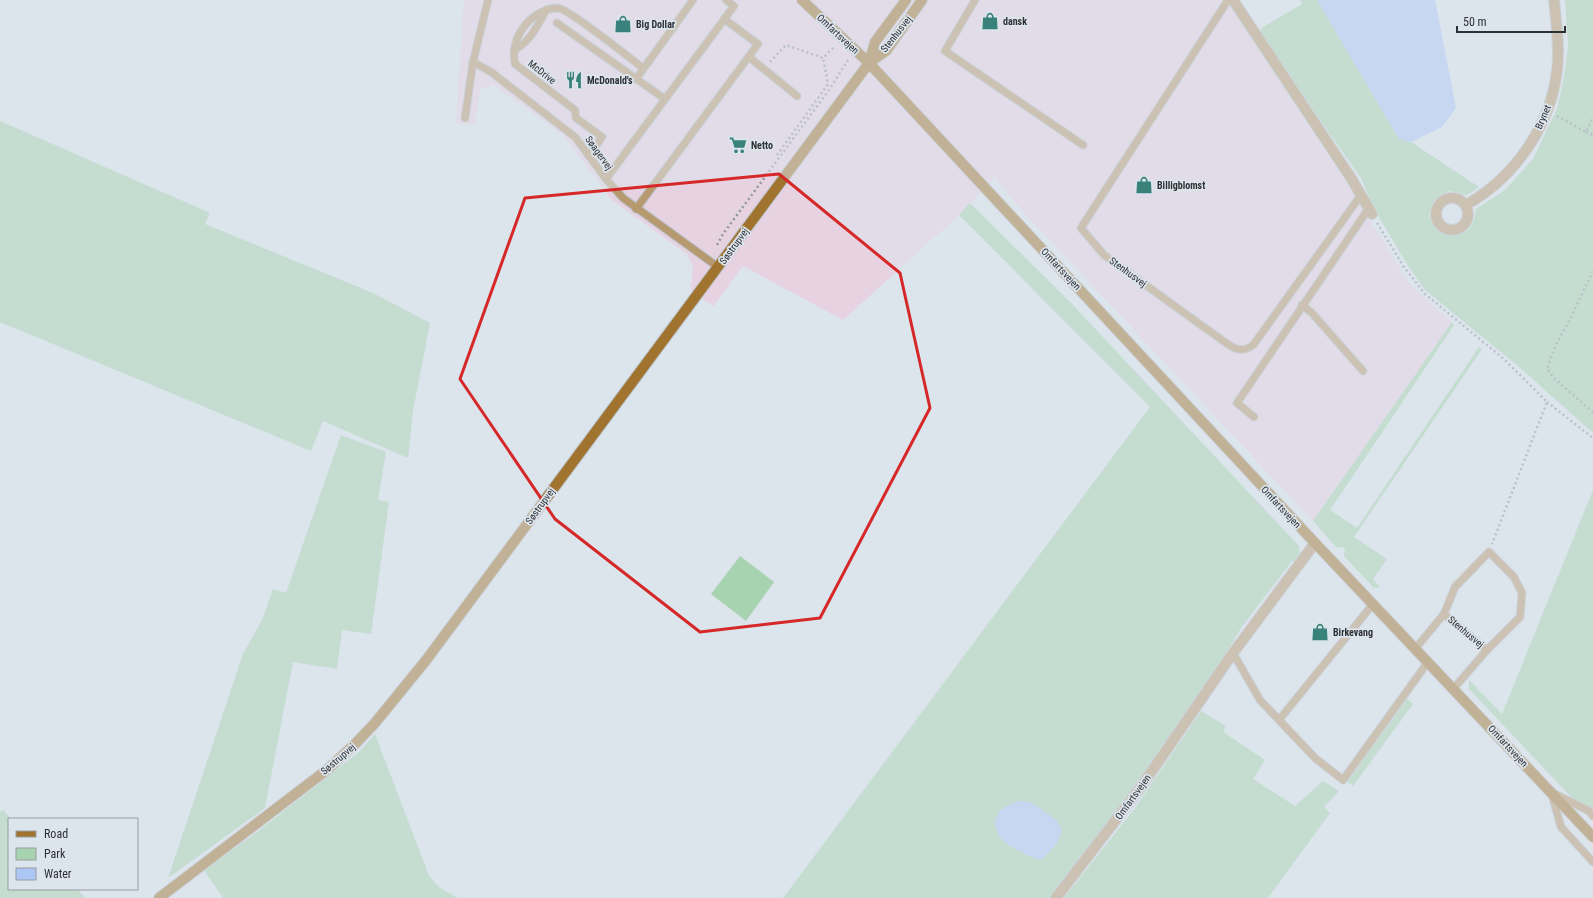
<svg xmlns="http://www.w3.org/2000/svg" width="1593" height="898" font-family="'Roboto Condensed',sans-serif">
	<style>
		.commercial { fill: #e7d2e1 }
		.green { fill: #a8d3b0 }
		.water { fill: #adc7f6 }
		.lines { fill: none; stroke-linecap: round; stroke-linejoin: round }
		.lane-casing { stroke: #b9c0c7; stroke-width: 9 }
		.street-casing { stroke: #b9c0c7; stroke-width: 12 }
		.secondary-casing { stroke: #b9c0c7; stroke-width: 12 }
		.path { stroke: #91979c; stroke-width: 2.5; stroke-dasharray: 2 3; stroke-linecap: butt }
		.lane { stroke: #b7996f; stroke-width: 7 }
		.street { stroke: #b7996f; stroke-width: 10 }
		.secondary { stroke: #a0742e; stroke-width: 10 }
		.marked { fill: none; stroke: #d62828; stroke-width: 3; stroke-linejoin: round }
		.labels { text-anchor: middle; dominant-baseline: central; stroke-width: 3.5; stroke-linejoin: round; paint-order: stroke }
		.poi-label { font-size: 10px; font-weight: bold; fill: #2e3134; stroke: #dce4ec; text-anchor: start }
		.street-label { font-size: 10px; fill: #2e3134; stroke: #dce4ec }
	</style>
	<rect width="100%" height="100%" fill="#dce4ec"/>
	<polygon class="commercial" points="464,0 1226,0 1347,184 1411,286 1452,322 1313,521 1015,203 995,177 959,215 843,320 743,266 713,306 691,290 693,266 687,254 612,200 563,135 494,85 481,88 474,125 456,123"/>
	<g class="green">
		<path d="M1300,0h17l82,139 12,3 68,45 -12,8 -18,-4 -15,10 -5,15 9,15c12,4 27,7 34,-7 3,-4 3,-11 4,-15l29,-19 28,-31 24,-50 7,-32 4,-31 -3,-46h28v433l-75,-67 -93,-76 -18,-26 -33,-55 -13,-31 -96,-135 -5,-14 42,-25z"/>
		<polygon points="0,121 210,213 205,224 373,293 430,323 413,411 408,458 323,421 311,451 0,322"/>
		<polygon points="970,203 1070,302 1299,546 1300,556 1297,563 1292,561 1241,628 1224,657 1135,788 1051,898 783,898 1150,407 959,215"/>
		<polygon points="1452,322 1454,325 1330,510 1357,528 1479,347 1482,349 1354,537 1387,559 1373,579 1380,587 1374,588 1344,556 1345,549 1343,547 1337,548 1313,521"/>
		<polygon points="341,435 386,452 378,500 389,502 371,634 342,630 337,669 293,662 265,808 168,878 243,654 262,620 273,589 286,593"/>
		<polygon points="1593,490 1593,813 1573,799 1469,689 1469,680 1502,714"/>
		<polygon points="740,556 774,582 746,621 711,594"/>
		<polygon points="1407,699 1413,704 1353,786 1346,781"/>
		<polygon points="1201,711 1226,726 1223,732 1265,760 1253,779 1295,806 1323,781 1339,791 1324,807 1330,813 1268,898 1064,898 1135,808"/>
		<polygon points="375,734 429,876 439,887 457,898 223,898 204,870 257,832 359,752"/>
		<polygon points="3,810 11,819 9,819 9,889 77,889 85,898 0,898 0,812"/>
	</g>
	<g class="water">
		<polygon points="1317,0 1435,0 1456,108 1442,127 1411,142 1399,139"/>
		<path d="M1020,801c13,1 15,3 25,11 4,3 11,7 14,12 8,12 -10,29 -19,36 -8,-2 -32,-14 -38,-20 -3,-3 -5,-7 -6,-11 -4,-17 10,-24 24,-28z"/>
	</g>
	<g class="lines">
		<g class="lane-casing">
			<g id="lane">
				<polyline points="488,0 473,62 491,72 575,137 606,179 623,198 718,267"/>
				<polyline points="975,0 945,51 1083,145"/>
				<path d="M1228,0l-147,228 23,27 122,88c10,7 18,10 28,1l107,-149"/>
				<polyline points="557,23 665,99"/>
				<path d="M514,50c16,-8 24,-25 32,-40"/>
				<polyline points="749,57 797,96"/>
				<polyline points="636,79 693,0"/>
				<polyline points="465,118 473,62"/>
				<path d="M589,156l13,-19 -26,-19 -1,-8 -60,-46c-3,-16 1,-28 11,-40 8,-9 20,-16 32,-16 11,1 73,51 85,60"/>
				<polyline points="606,179 734,6 726,0"/>
				<polyline points="636,209 758,44 724,19"/>
				<polyline points="1302,305 1312,313 1363,371"/>
				<polyline points="1254,417 1237,403 1369,208"/>
				<polyline points="1444,614 1487,650"/>
				<polyline points="1415,649 1444,614 1455,587 1489,552 1514,577 1522,593 1520,617 1487,650 1454,688"/>
				<polyline points="1233,653 1260,700 1279,720 1373,604"/>
				<polyline points="1279,720 1315,758 1343,780 1428,662"/>
				<polyline points="1555,794 1589,811 1593,816"/>
				<polyline points="1552,795 1561,827 1593,862"/>
			</g>
		</g>
		<g class="street-casing">
			<g id="street">
				<polyline points="1233,0 1351,178 1372,214"/>
				<circle cx="1452" cy="214" r="16"/>
				<path d="M1466,205c48,-27 85,-79 91,-135 3,-23 -1,-47 -3,-70"/>
				<polyline points="1056,898 1141,787 1233,653 1315,543"/>
			</g>
		</g>
		<g class="secondary-casing">
			<g id="secondary">
				<polyline points="802,0 869,63 1315,543 1593,837"/>
				<polyline points="869,63 875,42 906,0"/>
				<polyline points="159,898 328,769 355,744 375,723 427,659 869,63 886,51 922,0"/>
			</g>
		</g>
		<g class="path">
			<polyline points="770,62 786,45 823,58 835,46"/>
			<polyline points="1557,116 1586,132 1593,117"/>
			<polyline points="1586,132 1593,135"/>
			<polyline points="777,155 828,84 823,58"/>
			<polyline points="1377,223 1404,267 1425,294 1505,360 1547,402 1492,544"/>
			<polyline points="717,245 723,234 829,90 848,60"/>
			<polyline points="1593,271 1567,325 1555,346 1547,369 1555,379 1593,412"/>
			<polyline points="1547,402 1593,438"/>
		</g>
		<use href="#lane" class="lane"/>
		<use href="#street" class="street"/>
		<use href="#secondary" class="secondary"/>
	</g>
	<path d="M0 0H1593V898H0ZM779,174l121,99 30,135 -110,210 -120,14 -145,-113 -95,-140 65,-181z" fill="#dce4ec" fill-opacity=".55" fill-rule="evenodd"/>
	<path class="marked" d="M779,174l121,99 30,135 -110,210 -120,14 -145,-113 -95,-140 65,-181z"/>
	<defs>
		<g id="shop-bare" transform="scale(1.38)"><path d="M-5-2.5h2.3a2.7 3.5 0 0 1 5.4 0H5L5.5 6h-11ZM-1.5-2.5h3a1.5 2.3 0 0 0-3 0Z" fill="#39817b" stroke="#dce4ec" stroke-width="2.5" paint-order="stroke"/></g>
		<g id="restaurant-bare" transform="scale(1.38)"><path d="M-5-6h1v4h1v-4h1v4h1v-4h1v5L-1.5 .5V6h-2V.5L-5-1ZM5-6V6H3V1.5H1.5Q1.5-4 5-6Z" fill="#39817b" stroke="#dce4ec" stroke-width="2.5" paint-order="stroke"/></g>
		<g id="supermarket-bare" transform="scale(1.38)"><path d="M-6-5.5h2.5l.6 2H6L4.5 2H-2.5L-4.4-4H-6ZM-1.5 3.2a1.3 1.3 0 1 0 .1 0ZM3 3.2a1.3 1.3 0 1 0 .1 0Z" fill="#39817b" stroke="#dce4ec" stroke-width="2.5" paint-order="stroke"/></g>
	</defs>
	<g fill-rule="evenodd">
		<use href="#shop-bare" x="990" y="21"/>
		<use href="#shop-bare" x="623" y="24"/>
		<use href="#restaurant-bare" x="574" y="80"/>
		<use href="#supermarket-bare" x="738" y="145"/>
		<use href="#shop-bare" x="1144" y="185"/>
		<use href="#shop-bare" x="1320" y="632"/>
	</g>
	<g class="labels">
		<g class="poi-label">
			<text x="1003" y="21">dansk</text>
			<text x="636" y="24">Big Dollar</text>
			<text x="587" y="80">McDonald's</text>
			<text x="751" y="145">Netto</text>
			<text x="1157" y="185">Billigblomst</text>
			<text x="1333" y="632">Birkevang</text>
		</g>
		<g class="street-label">
			<text transform="translate(838 34) rotate(43)">Omfartsvejen</text>
			<text transform="translate(896 34) rotate(-52)">Stenhusvej</text>
			<text transform="translate(542 72) rotate(38)">McDrive</text>
			<text transform="translate(1543 117) rotate(-67)">Brynet</text>
			<text transform="translate(599 153) rotate(54)">Søagervej</text>
			<text transform="translate(734 246) rotate(-54)">Søstrupvej</text>
			<text transform="translate(1061 269) rotate(47)">Omfartsvejen</text>
			<text transform="translate(1128 272) rotate(36)">Stenhusvej</text>
			<text transform="translate(540 506) rotate(-54)">Søstrupvej</text>
			<text transform="translate(1281 507) rotate(47)">Omfartsvejen</text>
			<text transform="translate(1466 632) rotate(40)">Stenhusvej</text>
			<text transform="translate(1508 746) rotate(47)">Omfartsvejen</text>
			<text transform="translate(338 759) rotate(-41)">Søstrupvej</text>
			<text transform="translate(1133 797) rotate(-54)">Omfartsvejen</text>
		</g>
	</g>
	<rect x="8" y="818" width="130" height="72" fill="#dce4ec" stroke="#969ca2"/>
	<rect x="16" y="831" width="20" height="6" fill="#a0742e" stroke="#969ca2"/>
	<text x="44" y="838" font-size="12" fill="#2e3134">Road</text>
	<rect x="16" y="848" width="20" height="12" fill="#a8d3b0" stroke="#969ca2"/>
	<text x="44" y="858" font-size="12" fill="#2e3134">Park</text>
	<rect x="16" y="868" width="20" height="12" fill="#adc7f6" stroke="#969ca2"/>
	<text x="44" y="878" font-size="12" fill="#2e3134">Water</text>
	<path d="M1457 26v6h108v-6" fill="none" stroke="#2e3134" stroke-width="2"/>
	<text x="1463" y="26" font-size="12" fill="#2e3134" stroke="#dce4ec" stroke-width="3" paint-order="stroke">50 m</text>
</svg>
